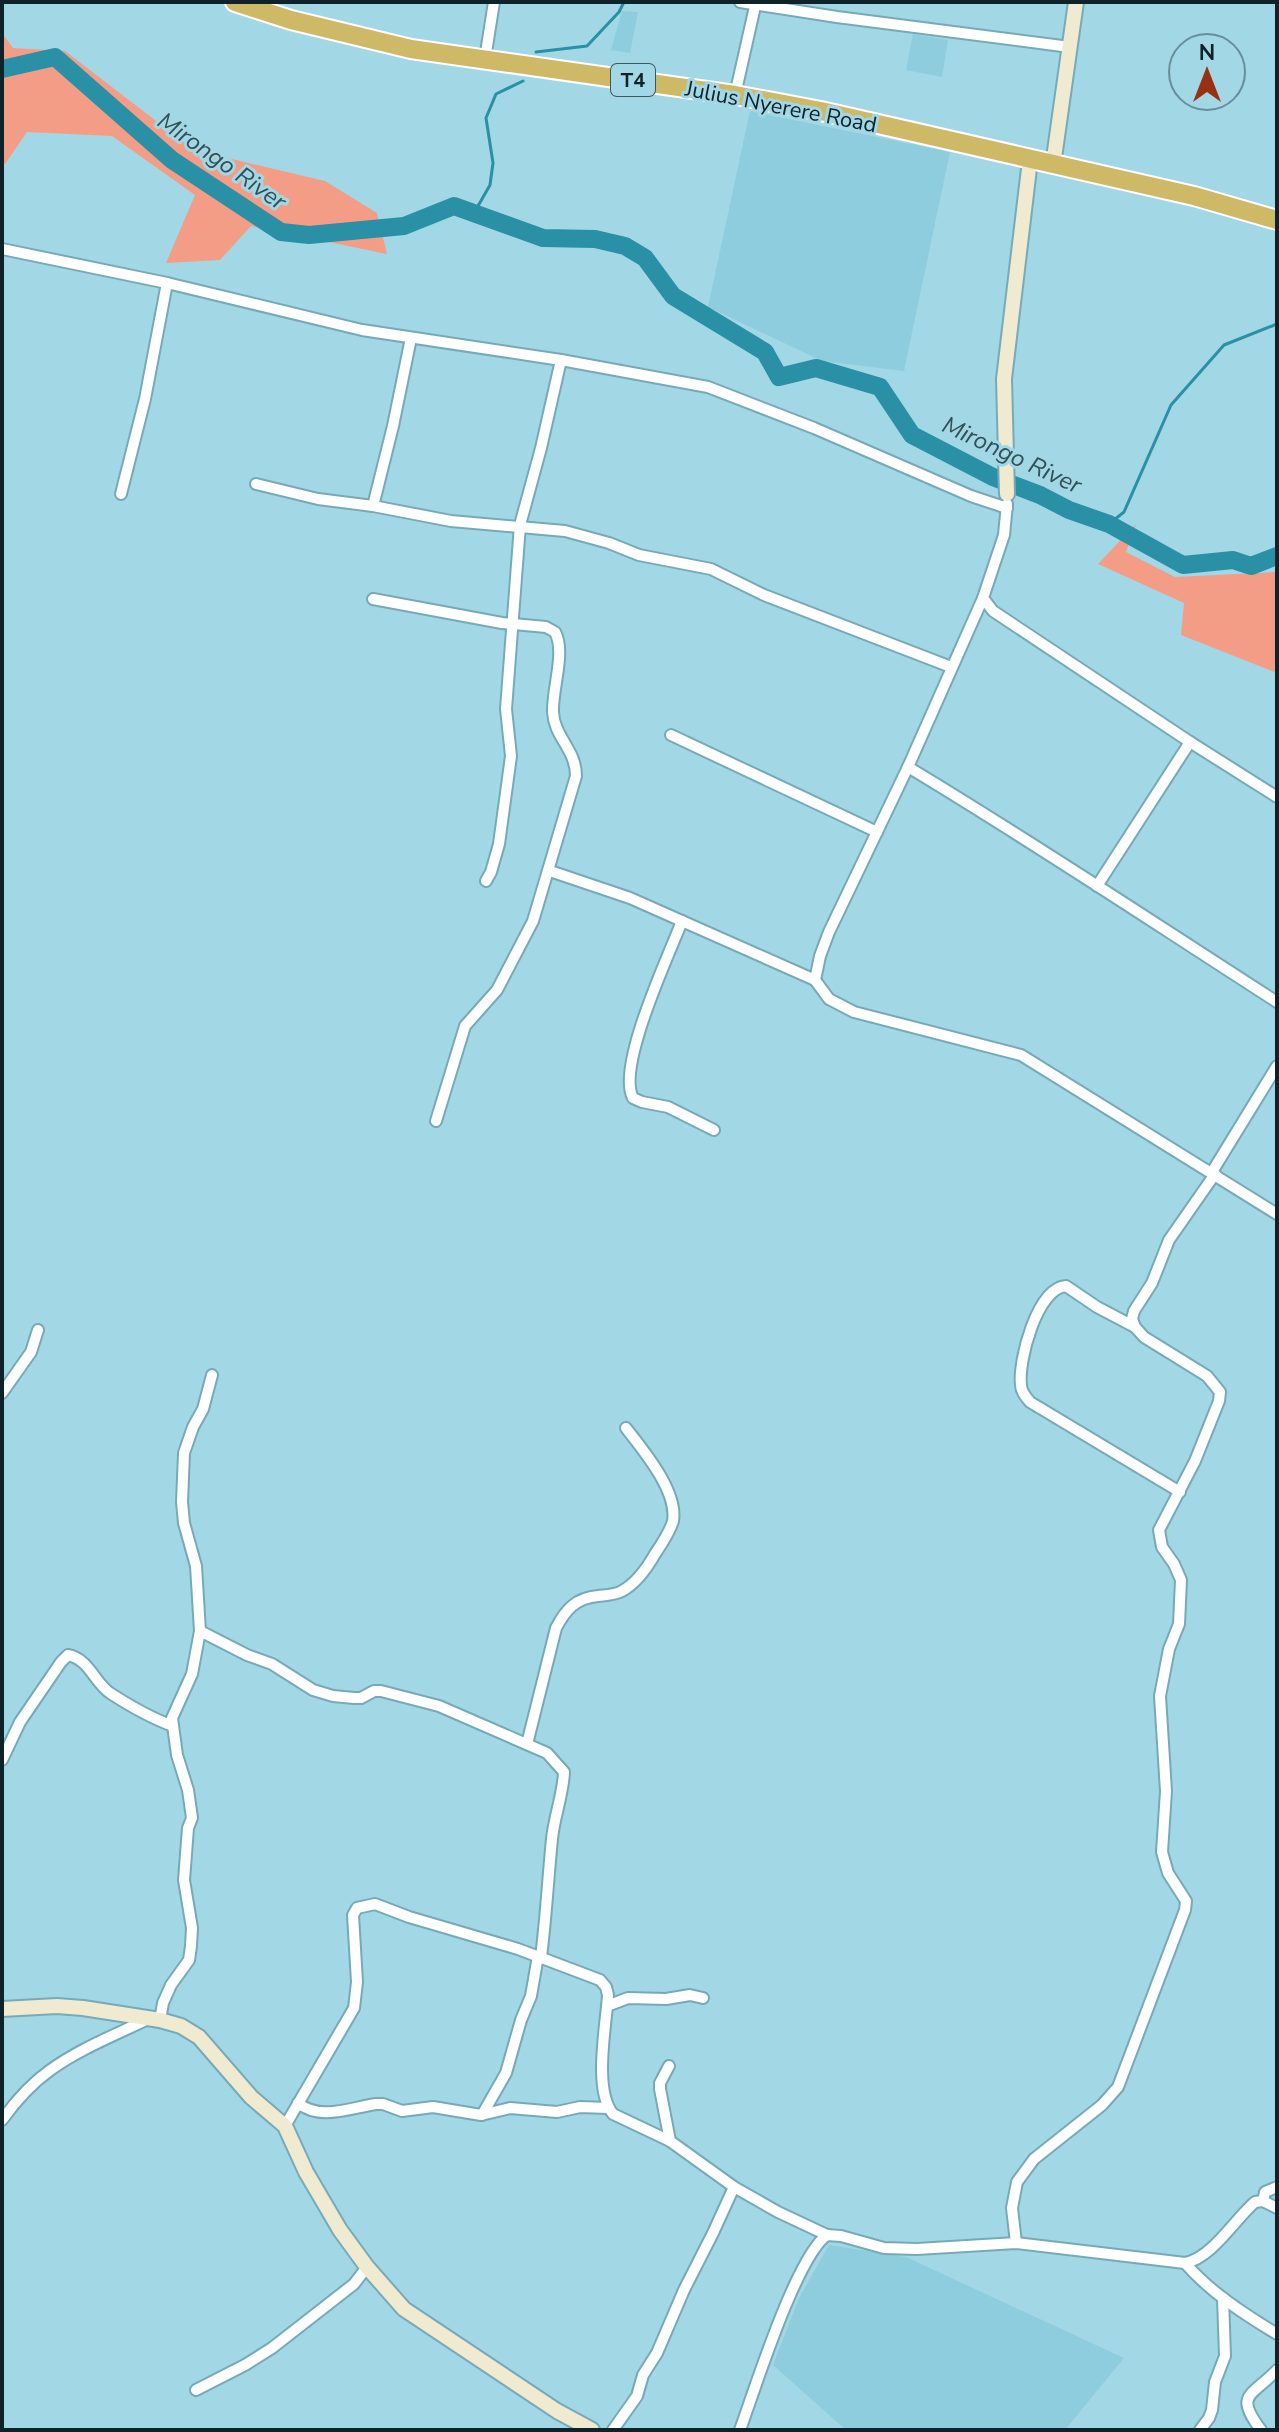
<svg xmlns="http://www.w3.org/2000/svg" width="1279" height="2432" font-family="'Nunito Sans',sans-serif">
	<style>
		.built { fill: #8ecdde }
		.green { fill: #f49d86 }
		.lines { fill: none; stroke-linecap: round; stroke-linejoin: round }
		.stream { stroke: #2990a5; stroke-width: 3 }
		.river { stroke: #2990a5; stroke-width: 18 }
		.street-casing { stroke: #76aab8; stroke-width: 14 }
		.secondary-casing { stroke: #76aab8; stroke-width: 18 }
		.highway-casing { stroke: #fff; stroke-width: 22 }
		.street { stroke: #fff; stroke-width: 10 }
		.secondary { stroke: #f0ead1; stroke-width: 14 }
		.highway { stroke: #ceb966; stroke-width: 18 }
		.labels { text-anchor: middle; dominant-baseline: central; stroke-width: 6; stroke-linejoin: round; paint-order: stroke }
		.shield { fill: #a2d7e5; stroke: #3a5961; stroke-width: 2 }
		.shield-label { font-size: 20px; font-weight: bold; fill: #0e2329 }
		.street-label { font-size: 22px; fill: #0e2329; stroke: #a2d7e5 }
		.water-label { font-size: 24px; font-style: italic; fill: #325058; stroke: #a2d7e5 }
	</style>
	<rect width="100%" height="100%" fill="#a2d7e5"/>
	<g class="built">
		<polygon points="622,11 638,12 630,53 611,50"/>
		<polygon points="913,34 948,40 942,77 906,70"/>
		<polygon points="750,111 950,152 904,371 822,361 708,307"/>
		<polygon points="829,2245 906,2257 1124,2358 1065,2430 846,2430 773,2365 799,2298"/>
	</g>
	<g class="green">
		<polygon points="2,33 13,48 65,51 194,150 325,181 377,213 387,254 251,226 220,260 166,263 195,195 112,136 27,132 5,164 2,163"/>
		<polygon points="1136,524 1126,552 1175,577 1277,572 1277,673 1181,635 1184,603 1098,564"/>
	</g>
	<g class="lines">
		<g class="stream">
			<polyline points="536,52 587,46 619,12 624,2"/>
			<polyline points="474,213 490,185 493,163 486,118 496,94 523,81"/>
			<polyline points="1109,524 1124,512 1171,405 1224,345 1277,324"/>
		</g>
		<polyline class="river" points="2,69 55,57 172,160 281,232 309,235 404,226 454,206 543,238 595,239 625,246 645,258 673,296 765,352 779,377 816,368 880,387 912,435 993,477 1040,495 1069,510 1109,524 1183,565 1233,560 1251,566 1277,556"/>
		<g class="street-casing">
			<g id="street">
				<polyline points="740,2 837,17 1070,47"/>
				<polyline points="485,59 494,2"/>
				<polyline points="735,95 756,2"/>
				<polyline points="2,249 167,283 362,330 561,360 708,387 814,428 971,496 1007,508"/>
				<polyline points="256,484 318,499 373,506 451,521 565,531 609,543 639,555 711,569 764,595 951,667"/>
				<polyline points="121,494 145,399 167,283"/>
				<polyline points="1007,504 1004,535 983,598 993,611 1190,742 1277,797"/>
				<polyline points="373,506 393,426 411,338"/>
				<polyline points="983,598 908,767 829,932 820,956 815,980 829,999 854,1012 1021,1055 1277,1214"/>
				<path d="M373,599l129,24 44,4 9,5c11,20 -3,57 -2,80 1,25 23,37 23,64l-43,145 -36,69 -32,36 -29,95"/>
				<polyline points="671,735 877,832"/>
				<path d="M908,767c125,75 246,156 369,235"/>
				<polyline points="550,871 630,898 815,980"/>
				<polyline points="486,881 491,872 499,844 511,756 506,709 520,525 541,448 561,360"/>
				<polyline points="1097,886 1190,742"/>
				<path d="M682,921c-13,34 -66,146 -49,177l9,4 26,5 46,23"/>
				<polyline points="1212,1172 1277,1066"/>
				<path d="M1135,1327l-38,-20 -31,-21c-29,2 -48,75 -45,99 0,7 5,12 9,17l150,90"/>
				<polyline points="2,1393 31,1352 38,1330"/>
				<path d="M200,1631l47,24 25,9 41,26 20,6 21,2h7l13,-7h7l58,15 108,47 17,19c-1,23 -10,45 -12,67 -4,40 -6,79 -11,118"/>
				<path d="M527,1744l29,-116c10,-19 20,-30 42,-32 8,-1 17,-1 24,-5 15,-8 25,-23 33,-37 6,-9 15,-22 18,-33 5,-30 -30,-71 -47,-93"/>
				<path d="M2,1760l18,-38 41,-60 7,-7c21,4 26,27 42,38 20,13 41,25 63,33"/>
				<polyline points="607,2006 628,1998 666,1999 690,1995 703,1998"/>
				<polyline points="160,2020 163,2003 171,1985 189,1960 191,1946 192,1928 184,1880 188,1828 192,1818 188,1790 177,1755 172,1718 192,1674 200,1631 196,1566 184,1523 182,1502 184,1453 193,1427 203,1409 212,1375"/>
				<polyline points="669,2066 660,2083 660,2089 670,2141"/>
				<path d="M298,2103c22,18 52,5 78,1h7l19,7 31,-4 48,8 29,-7 47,4 23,-5 28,1"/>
				<polyline points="482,2115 506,2073 521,2020 531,1996 538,1956"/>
				<path d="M2,2120c13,-18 29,-36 47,-49 30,-22 66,-36 99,-52"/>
				<path d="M285,2126l69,-118 3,-26 -4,-67 4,-7 18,-4 34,13 109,32 82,31 6,7 2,8c-2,31 -15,95 5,119l57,27 64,46 44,25 49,23"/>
				<polyline points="1263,2201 1265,2192 1277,2187"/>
				<polyline points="1016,2243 1012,2208 1017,2182 1034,2159 1102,2105 1118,2087 1185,1910 1186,1901 1168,1873 1162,1852 1166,1791 1160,1696 1169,1649 1179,1624 1181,1580 1174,1564 1162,1547 1159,1530 1195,1461 1219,1401 1220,1392 1207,1376 1144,1337 1135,1327 1132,1319 1134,1311 1152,1283 1169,1240 1215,1174"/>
				<path d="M1185,2263c25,29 59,51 92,71"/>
				<polyline points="196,2390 245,2365 272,2348 354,2284 367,2267"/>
				<polyline points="613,2430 637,2396 643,2375 657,2353 684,2290 713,2233 734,2187"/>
				<path d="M740,2430c15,-41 56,-173 87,-195l14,1 43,12 33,1 99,-6 169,20c27,-5 49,-43 70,-61l8,-1 14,7"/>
				<polyline points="1200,2430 1209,2418 1212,2410 1215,2382 1225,2356 1223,2298"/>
				<path d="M1261,2430c-27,-36 -10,-33 16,-60"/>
			</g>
		</g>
		<g class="secondary-casing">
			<g id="secondary">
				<polyline points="1053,165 1076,2"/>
				<polyline points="1007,494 1004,379 1030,160"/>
				<polyline points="2,2009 57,2006 83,2008 160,2020 181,2026 199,2037 251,2097 285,2126 306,2172 340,2230 367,2267 404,2309 557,2411 592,2430"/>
			</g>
		</g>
		<g class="highway-casing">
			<polyline id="highway" points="235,2 291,20 411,49 735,95 821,111 1194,196 1277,220"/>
		</g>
		<use href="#street" class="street"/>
		<use href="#secondary" class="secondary"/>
		<use href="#highway" class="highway"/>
	</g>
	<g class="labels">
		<rect class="shield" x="611" y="64" width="44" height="32" rx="6"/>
		<g class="shield-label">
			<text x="633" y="80">T4</text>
		</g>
		<g class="street-label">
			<text transform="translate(781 107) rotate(11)">Julius Nyerere Road</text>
		</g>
		<g class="water-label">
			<text transform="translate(222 161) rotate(35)">Mirongo River</text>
			<text transform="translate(1012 455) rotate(25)">Mirongo River</text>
		</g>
	</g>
	<rect width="1279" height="2432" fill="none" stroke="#0e2329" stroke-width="8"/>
	<g transform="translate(1207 72)"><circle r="38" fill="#a2d7e5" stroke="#678f9a" stroke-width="2"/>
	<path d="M0-6L14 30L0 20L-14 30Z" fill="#983114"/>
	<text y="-12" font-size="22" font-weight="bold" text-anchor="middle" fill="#0e2329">N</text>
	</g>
</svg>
